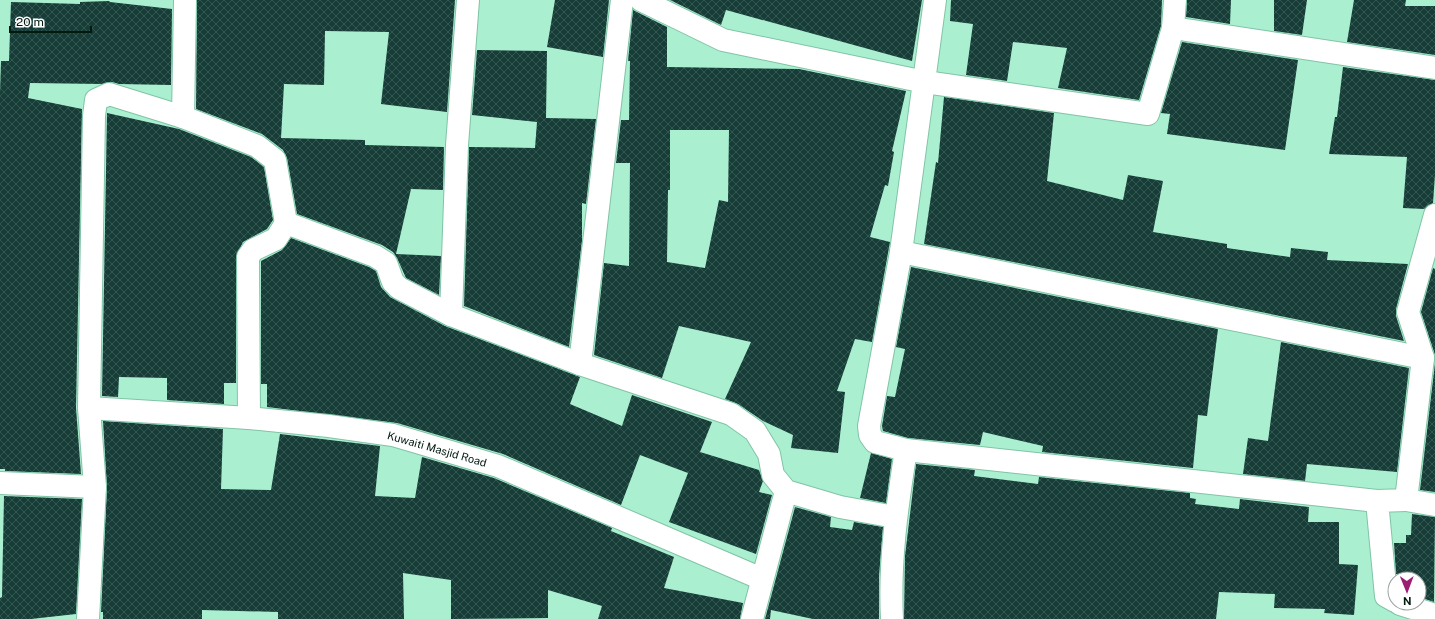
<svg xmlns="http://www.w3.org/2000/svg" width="1435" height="619" font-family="'Public Sans',sans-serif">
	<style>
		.building { fill: url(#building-cross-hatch); fill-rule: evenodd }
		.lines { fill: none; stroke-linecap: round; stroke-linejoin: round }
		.street-casing { stroke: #80c4a6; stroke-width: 24 }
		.street { stroke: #fff; stroke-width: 22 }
		.labels { text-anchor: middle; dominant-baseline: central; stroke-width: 4; stroke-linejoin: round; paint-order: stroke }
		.street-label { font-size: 11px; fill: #001a0f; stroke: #fff }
	</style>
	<defs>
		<pattern id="building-cross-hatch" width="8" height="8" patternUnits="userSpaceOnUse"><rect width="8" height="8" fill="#163d38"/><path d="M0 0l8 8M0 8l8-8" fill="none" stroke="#355651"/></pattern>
	</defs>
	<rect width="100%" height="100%" fill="#aaefd0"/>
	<g class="building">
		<polygon points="197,0 455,0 447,112 381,104 389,32 325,31 324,85 284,84 281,138 365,140 365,145 444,147 443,190 411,189 396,254 441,256 439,295 406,278 397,258 393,252 382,245 297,214 287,158 283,150 262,134 196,109"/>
		<polygon points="555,0 609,0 603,57 547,47"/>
		<polygon points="670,0 922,0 912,61 726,10 721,25"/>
		<polygon points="951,0 1162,0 1161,26 1139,100 1058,88 1067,48 1013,42 1007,81 966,75 973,24 950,21"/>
		<polygon points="1187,0 1231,0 1230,24 1186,17"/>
		<polygon points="1274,0 1307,0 1302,35 1274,31"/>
		<polygon points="1354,0 1406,0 1405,6 1435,6 1435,55 1347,42"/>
		<polygon points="109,1 110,2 172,9 171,85 119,84 112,82 102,84 30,83 28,98 82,109 76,408 81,474 5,471 5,469 0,469 0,93 1,61 9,61 11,2 80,4 80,2"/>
		<path d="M633,10l34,17v40l132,2 107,22 -14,60 2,1 -6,34 -3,-1 -15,52 20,5 -18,100 -17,-3 -18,52 8,1 -7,61 -47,-5 2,-13 -30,-14 -25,-17 -13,-5 26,-57 -72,-16 -17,52 -68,-23 10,-92 25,3 1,-103h-14l5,-43h8l1,-59h-2zM670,130h59l-1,72 -9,-2 -14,68 -38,-6 1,-72h2z"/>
		<polygon points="1182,42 1298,60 1285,150 1167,134 1170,114 1161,113"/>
		<polygon points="477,50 547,51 546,118 596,119 586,204 582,203 582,241 569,347 464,306 469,147 535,148 537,122 472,115"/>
		<polygon points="1343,67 1435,80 1435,175 1433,203 1424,209 1403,208 1407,157 1329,154 1335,117 1337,117"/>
		<polygon points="944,97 1054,113 1047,181 1123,200 1128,175 1163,181 1153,232 1227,244 1227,248 1290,257 1291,248 1328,252 1327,260 1408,264 1396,309 1396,316 1404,341 924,244 936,162 938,163"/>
		<polygon points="107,113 179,129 251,157 264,167 273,220 267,229 243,242 236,257 236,383 224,383 224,404 167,400 167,378 119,377 118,397 102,396"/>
		<polygon points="291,238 369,267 376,271 381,287 390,297 445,326 580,377 570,404 622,426 632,395 712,422 700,452 759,470 763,481 759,492 772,495 756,554 669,522 688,473 640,455 621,505 503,454 397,423 267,407 267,384 261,384 261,261 282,250"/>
		<polygon points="911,267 1218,329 1207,416 1198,415 1193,468 1042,452 1043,446 983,432 980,445 908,438 883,431 882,426 887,396 895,397 905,349 896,347"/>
		<polygon points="1433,268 1435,269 1435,355 1421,312"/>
		<polygon points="1281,342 1409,368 1397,472 1307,464 1305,481 1243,474 1248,438 1268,441"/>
		<polygon points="1435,363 1435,492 1420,490"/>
		<polygon points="103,421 223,429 221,489 271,490 280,434 380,446 375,496 415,498 422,457 494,478 612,528 611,531 674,557 664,588 743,603 740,619 598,619 602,606 548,590 548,618 451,619 451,580 403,573 404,619 278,619 278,612 202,610 202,619 103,619 103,612 101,612 107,488"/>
		<polygon points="871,453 892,459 886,503 860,498"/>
		<polygon points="916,464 975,470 974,476 1038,484 1039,477 1190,493 1190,498 1196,499 1195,504 1239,509 1240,499 1309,507 1308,522 1339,522 1339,564 1358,565 1354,615 1324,613 1325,609 1274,608 1275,594 1219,592 1216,619 904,619 905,556"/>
		<polygon points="4,496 82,499 76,614 31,619 0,619 0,598 2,597"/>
		<polygon points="795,507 831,517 830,527 852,530 854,522 883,527 879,576 879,619 813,619 771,610 770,619 765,619"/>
		<polygon points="1412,514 1435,517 1434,602 1419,597 1419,579 1404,579 1404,574 1396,574 1394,543 1406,543 1406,535 1411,535"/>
	</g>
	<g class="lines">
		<g class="street-casing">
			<g id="street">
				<polyline points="641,0 723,40 925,82 1148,114 1173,28 1175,0"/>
				<polyline points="935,0 901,252 869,426 870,435 875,442 906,450 1377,501"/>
				<polyline points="1173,28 1435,68"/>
				<polyline points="183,117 185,0"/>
				<polyline points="901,252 1423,358"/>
				<polyline points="451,315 457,145 468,0"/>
				<polyline points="580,364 622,0"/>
				<polyline points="89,408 249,418 329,426 393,435 498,466 762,579"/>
				<polyline points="249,418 248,257 253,250 276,239 286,223"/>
				<polyline points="0,483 95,487 89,408 94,116 96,100 109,94 183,117 257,146 275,160 286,223 375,256 386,263 393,282 399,288 451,315 580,364 731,414 755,431 769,454 773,475 786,491 840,507 895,517"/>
				<polyline points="1406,500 1435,505"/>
				<polyline points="1395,601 1386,596 1377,501 1406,500 1423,358 1408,312 1435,215"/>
				<polyline points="1400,604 1435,615"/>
				<polyline points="88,619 95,487"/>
				<polyline points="752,619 786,491"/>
				<path d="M892,619c-3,-57 5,-113 14,-169"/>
			</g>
		</g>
		<use href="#street" class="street"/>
	</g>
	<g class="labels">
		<g class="street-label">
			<text transform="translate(437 449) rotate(16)">Kuwaiti Masjid Road</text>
		</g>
	</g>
	<g transform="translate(1407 591) rotate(179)"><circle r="19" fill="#ffffff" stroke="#99a39f"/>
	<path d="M0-3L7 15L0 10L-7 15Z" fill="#9c1e73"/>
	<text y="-6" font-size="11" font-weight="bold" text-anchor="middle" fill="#001a0f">N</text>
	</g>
	<path d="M10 26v6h81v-6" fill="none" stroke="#001a0f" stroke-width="2"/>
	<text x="16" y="26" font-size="12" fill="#001a0f" stroke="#ffffff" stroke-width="3" paint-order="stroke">20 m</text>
</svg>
